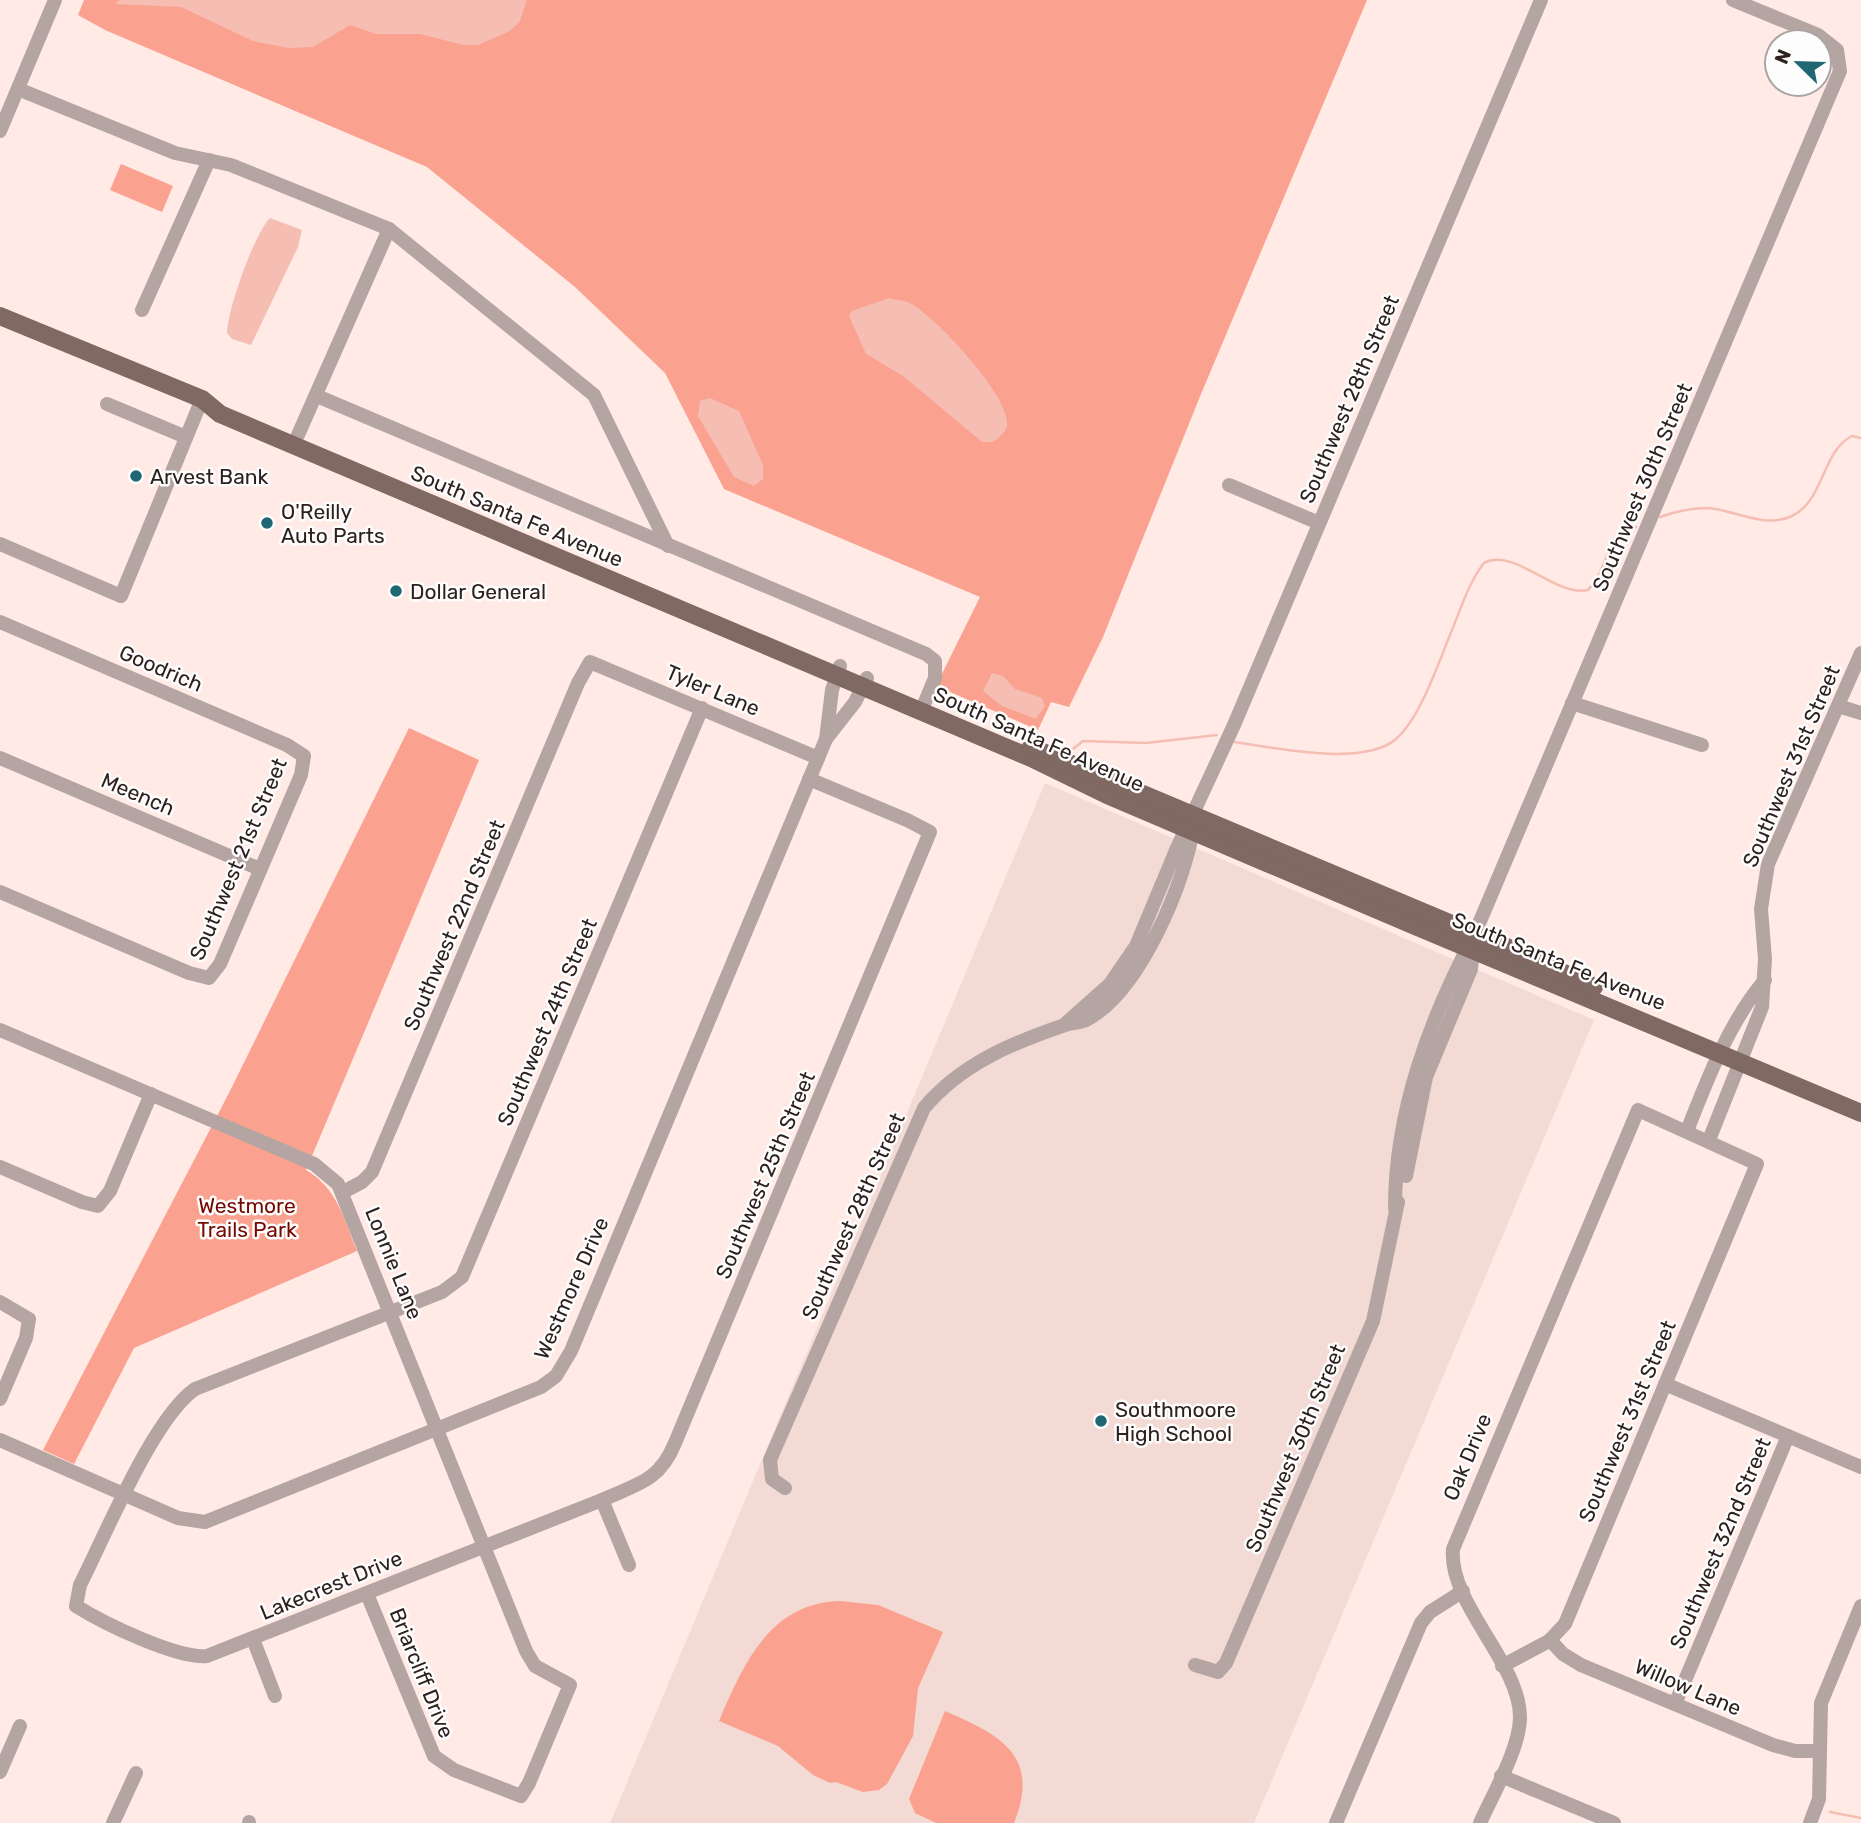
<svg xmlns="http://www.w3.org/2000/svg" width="1861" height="1823" font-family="Rubik,sans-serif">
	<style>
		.built { fill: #f3dad4 }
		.green { fill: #faa18f }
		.water { fill: #f6beb3 }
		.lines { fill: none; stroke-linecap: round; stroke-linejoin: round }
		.stream { stroke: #f6beb3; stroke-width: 2.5 }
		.minor { stroke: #b4a5a2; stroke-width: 14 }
		.major { stroke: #806863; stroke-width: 18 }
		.poi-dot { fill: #1e6773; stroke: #fdfdfd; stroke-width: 2.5 }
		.labels { text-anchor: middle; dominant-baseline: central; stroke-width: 5; stroke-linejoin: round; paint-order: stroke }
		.street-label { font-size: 21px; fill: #2d211f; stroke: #fdfdfd }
		.poi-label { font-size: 21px; fill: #2d211f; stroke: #fdfdfd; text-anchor: start }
		.park-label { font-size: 21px; fill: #740900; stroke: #fdfdfd }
	</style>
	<rect width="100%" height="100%" fill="#ffeae6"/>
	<polygon class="built" points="1045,783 1594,1020 1254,1823 610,1823"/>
	<g class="green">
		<polygon points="84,0 1367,0 1201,394 1103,637 1069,707 1051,702 1038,730 936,686 980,597 724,489 665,373 575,287 427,167 105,30 78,15"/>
		<polygon points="121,164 173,186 162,212 110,190"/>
		<path d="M409,728l70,32 -173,410c31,18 38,49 51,81l-223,97 -60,116 -31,-14 186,-357z"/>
		<path d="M840,1601l38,4 65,27 -25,56 -5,48 -26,48 -8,6 -16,2 -27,-10 -6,1 -17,-8 -35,-29 -59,-25c24,-56 50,-118 121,-120z"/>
		<path d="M945,1711c55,24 96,44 69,112h-78l-21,-10 -6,-14z"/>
	</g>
	<g class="water">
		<polygon points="120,0 527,0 520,21 510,31 478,45 463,45 420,34 376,34 350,25 313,47 288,48 253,41 181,7 115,4"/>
		<path d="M270,218l32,12 -4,17 -47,98 -19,-6 -5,-6c0,-22 27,-99 43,-115z"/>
		<path d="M889,298c6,2 15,2 21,5 25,13 102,95 97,123 -2,8 -9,12 -14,16h-11l-79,-66 -37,-22 -17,-38 3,-5z"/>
		<polygon points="710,398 739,411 763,465 763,479 754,486 734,477 698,416 700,401"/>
		<polygon points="992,673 1003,676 1015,689 1042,698 1045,706 1036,719 1002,706 983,691"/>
	</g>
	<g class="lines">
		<g class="stream">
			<path d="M1660,517c14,-5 33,-9 48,-9 27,2 57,21 84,8 32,-15 30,-65 60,-80l9,2"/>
			<path d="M1235,742c40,6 129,25 161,-3 25,-22 43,-78 56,-109 9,-22 17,-48 32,-67 31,-16 70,34 104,27 21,-21 15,-53 48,-63"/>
			<polyline points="1073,749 1083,741 1146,743 1217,735"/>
			<polyline points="1830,1812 1861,1818"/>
		</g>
		<g class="minor">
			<polyline points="18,89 175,153 231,165 389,229 594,395 668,546"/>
			<polyline points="0,131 55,0"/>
			<polyline points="142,310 209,160"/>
			<polyline points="317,396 926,654 935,661 935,678 925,702"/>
			<polyline points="107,404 186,437"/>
			<polyline points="298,435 389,229"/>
			<polyline points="1229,485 1319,523"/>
			<polyline points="0,544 121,596 202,399"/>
			<polyline points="0,622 287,745 304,756 301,775 220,964 209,978 189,973 0,892"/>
			<polyline points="1572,703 1702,745"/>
			<polyline points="1838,706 1861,713"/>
			<path d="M702,708l-240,569 -20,15 -247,97c-42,29 -90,147 -115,196l-4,21c27,17 101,53 131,50l395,-156c35,-16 57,-18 73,-57l255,-611 -23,-12 -98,-41"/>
			<polyline points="826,739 832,690 840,666"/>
			<polyline points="0,758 260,869"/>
			<polyline points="1064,1025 1110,984 1136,946 1177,848 1234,725 1541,0"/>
			<polyline points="0,1030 314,1164 338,1184 526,1651 535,1666 570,1685 529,1783 521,1796 454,1770 434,1756 367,1594"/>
			<path d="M1687,1131c19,-49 43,-111 78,-151"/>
			<polyline points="1709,1140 1762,1007 1765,959 1761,909 1768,864 1861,653"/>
			<polyline points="0,1167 82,1202 98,1206 110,1191 151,1094"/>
			<polyline points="1406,1176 1426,1077 1471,969 1474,942"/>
			<polyline points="343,1192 362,1182 372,1172 578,683 590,662 818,758"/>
			<path d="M1395,1208c0,-98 35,-189 80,-275l365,-862 -3,-21 -19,-15 -85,-35"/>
			<polyline points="0,1302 29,1319 26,1338 0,1399"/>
			<polyline points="1665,1384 1861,1467"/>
			<polyline points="0,1440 178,1518 205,1522 541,1387 556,1376 571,1351 826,739 855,702 867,678"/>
			<path d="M785,1488l-13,-9 -2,-19 154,-352c37,-44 88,-65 141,-83 6,-2 14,-2 21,-5 54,-28 101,-141 108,-197"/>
			<polyline points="602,1500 629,1565"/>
			<polyline points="253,1639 275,1696"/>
			<polyline points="1550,1640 1563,1654 1581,1665 1773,1745 1795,1751 1819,1751"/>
			<polyline points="1195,1665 1218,1672 1226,1663 1373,1321 1398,1202"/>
			<polyline points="1675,1704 1788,1436"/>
			<polyline points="0,1772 20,1726"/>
			<polyline points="1501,1776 1614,1823"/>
			<polyline points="113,1823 136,1773"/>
			<polyline points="249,1823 249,1822"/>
			<polyline points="1336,1823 1421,1623 1430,1612 1463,1591"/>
			<path d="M1480,1823c13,-29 40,-75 40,-106 0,-54 -72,-114 -67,-168l185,-439 119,54 -192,460 -16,17 -47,25"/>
			<polyline points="1810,1823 1819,1799 1821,1703 1861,1606"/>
		</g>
		<g class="major">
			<polyline points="0,316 202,399 220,414 1031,758 1107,795 1415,926 1861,1113"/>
			<polyline points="1031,747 1516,951 1594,987"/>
		</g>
	</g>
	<g class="poi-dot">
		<circle cx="136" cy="476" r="7"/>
		<circle cx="267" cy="523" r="7"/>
		<circle cx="396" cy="591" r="7"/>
		<circle cx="1101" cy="1421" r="7"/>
	</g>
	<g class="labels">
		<g class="street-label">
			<text transform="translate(1349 399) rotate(-67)">Southwest 28th Street</text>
			<text transform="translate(1642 487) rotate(-67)">Southwest 30th Street</text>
			<text transform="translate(517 516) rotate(23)">South Santa Fe Avenue</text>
			<text transform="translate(161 668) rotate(23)">Goodrich</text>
			<text transform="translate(713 690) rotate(23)">Tyler Lane</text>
			<text transform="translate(1039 739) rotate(24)">South Santa Fe Avenue</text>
			<text transform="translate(1791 766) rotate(-67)">Southwest 31st Street</text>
			<text transform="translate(138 794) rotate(23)">Meench</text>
			<text transform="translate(238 859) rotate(-67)">Southwest 21st Street</text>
			<text transform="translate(454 925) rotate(-67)">Southwest 22nd Street</text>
			<text transform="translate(1559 961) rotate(22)">South Santa Fe Avenue</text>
			<text transform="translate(547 1022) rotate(-67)">Southwest 24th Street</text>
			<text transform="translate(765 1175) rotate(-67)">Southwest 25th Street</text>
			<text transform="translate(853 1216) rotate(-66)">Southwest 28th Street</text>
			<text transform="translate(394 1263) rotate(68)">Lonnie Lane</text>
			<text transform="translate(571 1288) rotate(-66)">Westmore Drive</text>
			<text transform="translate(1627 1421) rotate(-67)">Southwest 31st Street</text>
			<text transform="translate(1295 1448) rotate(-67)">Southwest 30th Street</text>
			<text transform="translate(1467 1457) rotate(-67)">Oak Drive</text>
			<text transform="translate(1720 1543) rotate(-67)">Southwest 32nd Street</text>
			<text transform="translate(331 1585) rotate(-22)">Lakecrest Drive</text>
			<text transform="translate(422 1673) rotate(68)">Briarcliff Drive</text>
			<text transform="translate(1688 1687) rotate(23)">Willow Lane</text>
		</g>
		<g class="poi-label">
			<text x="150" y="476">Arvest Bank</text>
			<text x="281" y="511">O'Reilly<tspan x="281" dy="24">Auto Parts</tspan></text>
			<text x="410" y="591">Dollar General</text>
			<text x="1115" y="1409">Southmoore<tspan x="1115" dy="24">High School</tspan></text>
		</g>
		<g class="park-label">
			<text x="247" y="1205">Westmore<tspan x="247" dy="24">Trails Park</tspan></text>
		</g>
	</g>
	<g transform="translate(1798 63) rotate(293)"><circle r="33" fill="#fdfdfd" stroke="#aaa5a4" stroke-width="2"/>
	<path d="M0-5L12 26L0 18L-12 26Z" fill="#1e6773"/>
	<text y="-10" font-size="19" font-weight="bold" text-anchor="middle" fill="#2d211f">N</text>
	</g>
</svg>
